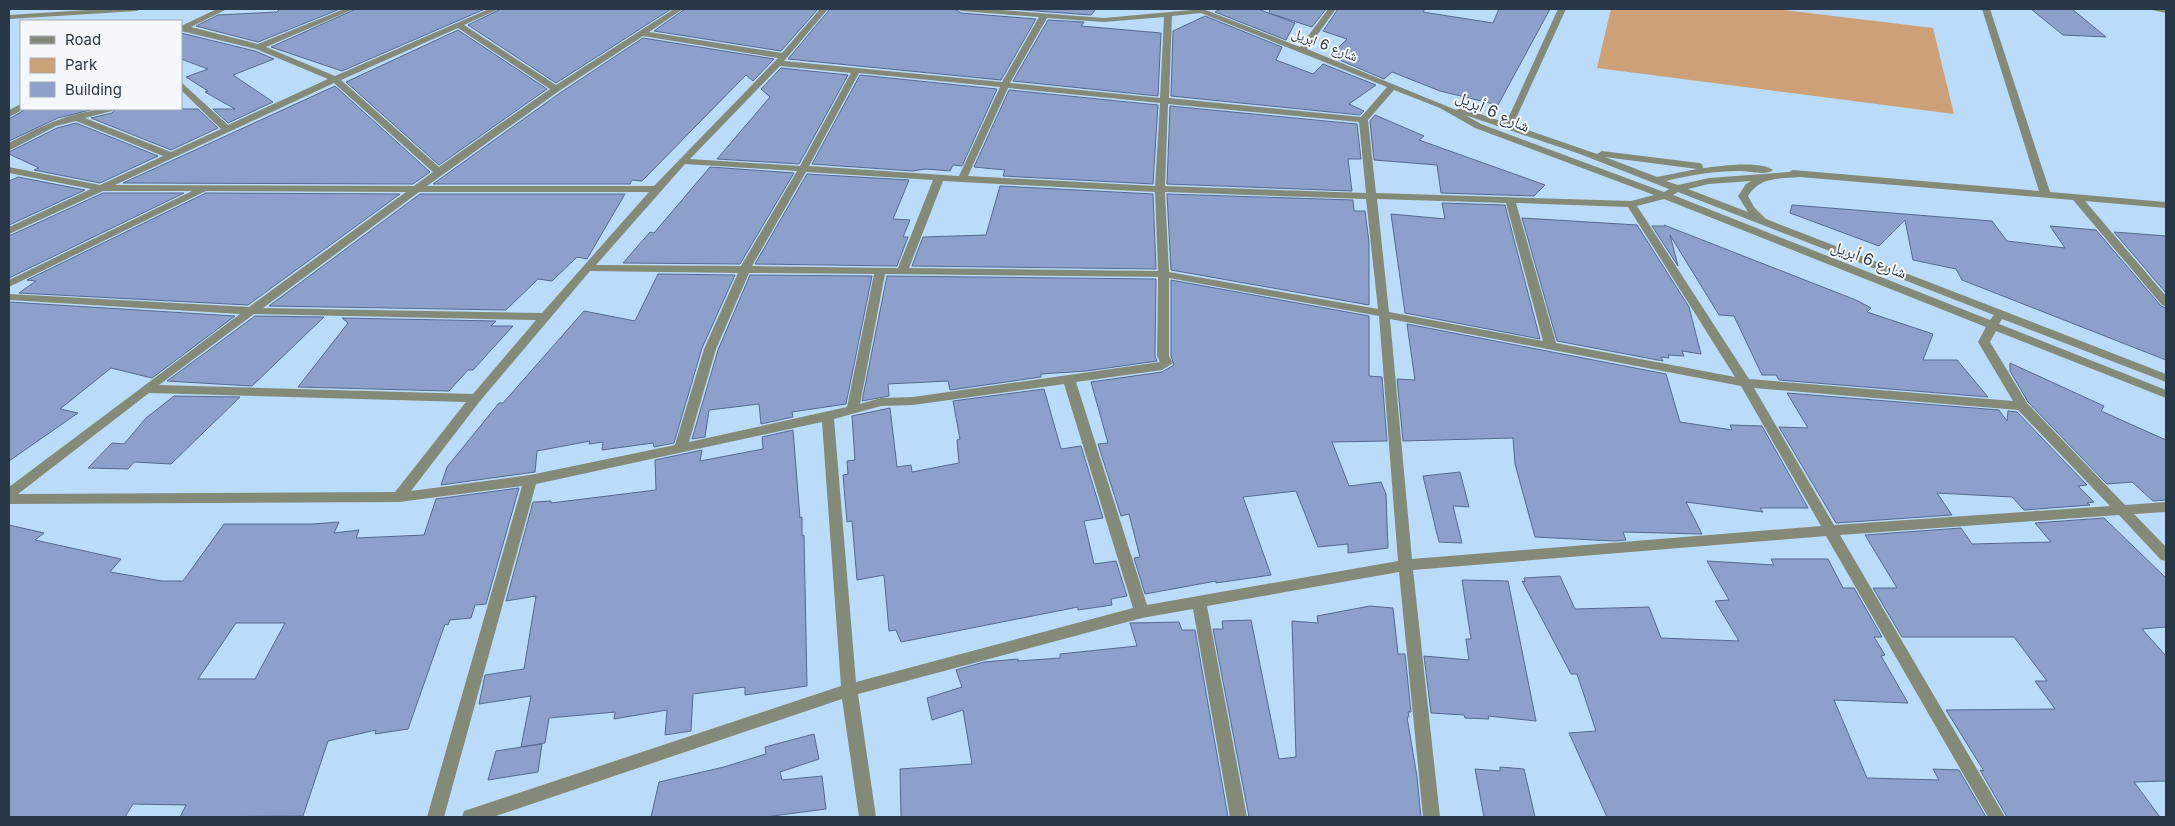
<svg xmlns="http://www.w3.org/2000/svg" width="2175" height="826" font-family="Inter,'Noto Naskh Arabic',sans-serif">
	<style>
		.green { fill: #cca178 }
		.building { fill: #8ca0cb; stroke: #566990; fill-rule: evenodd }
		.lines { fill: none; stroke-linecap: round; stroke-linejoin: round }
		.minor { fill: #838b78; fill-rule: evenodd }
		.labels { text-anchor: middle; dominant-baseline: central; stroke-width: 4; stroke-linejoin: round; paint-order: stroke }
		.far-street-label { font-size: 14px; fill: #283847; stroke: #f4f8fc }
		.street-label { font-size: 16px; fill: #283847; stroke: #f4f8fc }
	</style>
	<rect width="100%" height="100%" fill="#badbf9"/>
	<polygon class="green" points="1611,9 1776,9 1933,28 1954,114 1597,68"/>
	<g class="building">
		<polygon points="280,9 340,9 258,42 196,26 218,15 277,12"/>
		<polygon points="356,9 485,9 342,71 271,47"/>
		<polygon points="501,9 671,9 556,83 468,25"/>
		<polygon points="685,9 818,9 781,51 654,31"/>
		<polygon points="830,9 955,9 961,13 1036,19 1001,80 788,59"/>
		<polygon points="1009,9 1096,9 1091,15"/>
		<polygon points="1221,9 1258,9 1295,23 1286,40 1215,12"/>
		<polygon points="1270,9 1326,9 1312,27 1269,13"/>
		<polygon points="1338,9 1425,9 1423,12 1493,23 1499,9 1550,9 1498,105 1440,91 1392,72 1384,79 1330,56 1347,39 1323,31"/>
		<polygon points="2031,9 2072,9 2106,37 2063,35"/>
		<polygon points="1205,16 1282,47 1276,60 1313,74 1323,64 1376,85 1349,104 1364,111 1360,115 1171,96 1173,31"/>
		<polygon points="1048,20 1084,22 1081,26 1161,33 1158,96 1013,81"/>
		<polygon points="458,30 547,89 439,165 346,82"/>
		<polygon points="181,33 255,51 274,59 233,75 273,102 228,123 213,109 235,109 205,92 208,91 186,77 208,69 181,59"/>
		<polygon points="643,38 774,59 753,81 746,75 642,181 632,180 630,184 433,184 560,93"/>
		<polygon points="781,68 848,75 799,164 717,159 770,97 761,89"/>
		<polygon points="860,75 997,89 962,166 953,165 950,171 926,169 913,171 812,164"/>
		<polygon points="335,86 430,172 413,184 123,183"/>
		<polygon points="1009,90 1158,105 1153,184 1003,176 1005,170 974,167"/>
		<polygon points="1170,106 1357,124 1361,159 1348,159 1352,191 1167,184"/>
		<polygon points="26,109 94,109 58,118 9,141 9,119"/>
		<polygon points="115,109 198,109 218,128 171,150 91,118 112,113"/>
		<polygon points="1375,115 1424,136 1419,140 1545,185 1534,196 1441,193 1437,165 1374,160 1370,121"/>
		<polygon points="76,123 158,156 100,183 34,170 39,168 9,154 9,152 57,128"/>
		<polygon points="710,167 794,173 740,264 623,263 650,232 654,233"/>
		<polygon points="807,174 909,180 893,219 910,220 903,237 908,237 897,266 755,264"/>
		<polygon points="18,177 85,190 9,225 9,181"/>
		<polygon points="1000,186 1153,194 1156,269 912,266 923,237 986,235"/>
		<polygon points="103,193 184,193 9,278 9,236"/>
		<polygon points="206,193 400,194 248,305 19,293 36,281 27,280"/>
		<polygon points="420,194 625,194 587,259 577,257 552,281 538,279 506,310 269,306"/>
		<polygon points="1167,194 1353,200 1354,211 1365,211 1369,242 1369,305 1171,270"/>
		<polygon points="1442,203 1505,205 1540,339 1405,313 1391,214 1445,219"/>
		<polygon points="1792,205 1992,221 2007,241 2065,248 2050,226 2096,230 2161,306 2166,308 2166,360 1962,280 1956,269 1913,260 1905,220 1879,246 1790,213"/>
		<polygon points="1522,218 1637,225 1689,307 1701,354 1682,351 1684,356 1668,355 1669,358 1661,357 1663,361 1557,341"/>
		<polygon points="1664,225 1856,300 1871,308 1867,312 1933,334 1923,360 1957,360 1988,397 1779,380 1776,375 1762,375 1734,316 1719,315 1670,235 1678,266 1652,226 1665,226"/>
		<polygon points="2114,232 2166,236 2166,293"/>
		<polygon points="658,274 735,275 702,348 674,443 654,447 653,443 602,450 603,442 589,444 590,441 537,451 535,472 441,485 447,467 499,403 503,403 584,311 635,321"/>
		<polygon points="750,275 872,276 846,404 792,412 793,417 761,424 759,404 709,410 705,437 692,439 718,350"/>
		<polygon points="887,276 1156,279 1155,356 1157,361 1086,371 1041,374 1041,377 950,390 948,381 888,384 889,396 862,401"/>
		<polygon points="1171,280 1369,316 1369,376 1382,377 1387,441 1332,442 1349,486 1381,482 1386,494 1388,548 1348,553 1348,544 1318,547 1296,491 1243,497 1271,575 1216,583 1216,581 1145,594 1134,558 1140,557 1129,514 1121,516 1098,444 1108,443 1091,382 1162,372 1174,365 1171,356"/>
		<polygon points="9,302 235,316 152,378 111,368 60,409 78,413 9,461"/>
		<polygon points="255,316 324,317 252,386 167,381"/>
		<polygon points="342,318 496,321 491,326 513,326 473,370 468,370 449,391 298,387 348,323"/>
		<polygon points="1407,324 1666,374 1680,422 1732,430 1730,425 1762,426 1808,508 1760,508 1763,512 1686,502 1702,534 1623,532 1626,540 1614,541 1535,537 1515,464 1513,438 1403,441 1397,379 1415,380"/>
		<polygon points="2010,363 2104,406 2101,411 2166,440 2166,500 2153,501 2132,482 2107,484 2028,402 2010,371"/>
		<polygon points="1044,389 1061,449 1081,446 1103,518 1084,521 1094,564 1116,561 1127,596 1111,599 1112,605 1078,610 1078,607 901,642 896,630 889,631 884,575 857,580 852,521 847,522 843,475 848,474 847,461 855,460 852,416 890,408 897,467 911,465 912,472 959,463 957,440 960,439 953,401"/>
		<polygon points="1787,393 1999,410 2007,421 2008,411 2017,412 2087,485 2078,486 2094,502 2087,503 2090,505 2024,510 2012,497 1937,493 1952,515 1836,523 1779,427 1808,428"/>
		<polygon points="174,396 240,397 171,464 134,462 128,469 88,468 112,443 124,444 146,418"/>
		<polygon points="793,430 800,518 802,517 802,536 804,535 807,686 745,695 745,687 693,694 691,731 665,735 667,710 614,719 615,712 549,718 545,743 521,747 531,696 479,704 485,675 524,669 536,596 506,601 533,502 551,501 551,503 656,490 655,460 702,450 700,461 763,449 762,437"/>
		<polygon points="1460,472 1469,507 1453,506 1462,543 1439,542 1423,476"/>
		<path d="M519,488l-33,116 -11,1 -4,13 -21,2 -2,5 -3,-1 -37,105 -33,5 1,-4 -48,11 -25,75 -123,1 6,-12 -53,-1 -8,13h-116v-292l35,8 -9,7 86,19 -11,13 52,9h21l41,-57h88l27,-2 -5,11 25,-3 -3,8 68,-3 12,-36zM236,623h49l-30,56h-57z"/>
		<polygon points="2104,518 2166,578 2166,627 2142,629 2166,656 2166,781 2134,782 2160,817 2007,817 1980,770 1984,771 1946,710 2055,709 2035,681 2047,681 2014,637 1902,637 1873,588 1897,588 1865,535 1961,528 1972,544 2051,542 2035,523"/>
		<polygon points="1771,559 1828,559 1843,588 1854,588 1882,637 1874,637 1885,655 1881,656 1908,703 1834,700 1867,778 1939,780 1933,769 1959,770 1986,817 1607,817 1569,733 1596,731 1577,674 1571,674 1522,581 1525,582 1524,578 1560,576 1575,609 1649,607 1661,638 1739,641 1715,601 1729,600 1707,561 1774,565"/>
		<polygon points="1462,580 1508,581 1536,721 1488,716 1489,719 1465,718 1464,715 1431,713 1424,656 1469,660 1466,639 1471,639"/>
		<polygon points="1370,606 1393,608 1398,654 1405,654 1411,712 1408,712 1409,717 1407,717 1417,777 1421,817 1249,817 1213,629 1223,629 1222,621 1251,620 1279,759 1296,757 1292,621 1318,623 1317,616"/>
		<polygon points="1179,622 1182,630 1195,630 1228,817 901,817 900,769 972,764 963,710 932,720 927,698 962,687 956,670 984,662 1018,659 1018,661 1060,658 1060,654 1137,646 1130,623"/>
		<polygon points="814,734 819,759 780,772 782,780 822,776 826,809 765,817 651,817 659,782 724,767 766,754 765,747"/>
		<polygon points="542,744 538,772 488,780 496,751"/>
		<polygon points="1500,767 1524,769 1535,817 1484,817 1475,769 1500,771"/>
	</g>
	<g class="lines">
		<g class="minor">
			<polygon points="103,9 141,9 137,11 9,19 9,15"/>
			<path d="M217,9h10l-36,18 67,17 86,-35h10l-88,38 69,29 154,-67h10l-35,16 92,60 118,-76h9l-34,23 133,21 38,-44h8l-44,52 218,21 37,-65 -78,-6 -4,-2h31l116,9 99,-9 97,38 28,-38h8l-29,40 149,61 7,-2 43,15 52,-114h8l-53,116 84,29 5,-3 97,12 3,1 1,4c15,-2 58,-8 70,2 -7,6 -24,1 -34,1 -24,0 -49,4 -73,10l12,4 31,-7 80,-6 4,-2 246,21 -57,-182h8l60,183 116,10v6l-81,-7 81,95v10l-4,-1 -89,-105 -273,-23c-20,2 -40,-1 -52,19l6,11 12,12 400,155v8l-164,-63 -3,5 167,66v8l-170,-67 -6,11 37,61 98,102 41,-3v10l-32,2 32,33v14l-5,-1 -42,-45 -279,20 165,282h-17l-162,-281 -413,34 27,247h-17l-24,-245 -192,34 40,211h-17l-37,-208 -51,9 -284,76 18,123h-17l-17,-118 -349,118h-31l2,-6 6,-2 371,-123 -19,-264 -286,62 -92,333h-17l95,-331 -123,16 -390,2v-17l231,-173 -231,-14v-6l240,13 157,-115 -200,-1 -197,96v-7l183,-89h-89l-94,43v-7l82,-38 -82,-16v-6l91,18 63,-29 -87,-35 -20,5 -44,23 -3,1v-7c32,-17 67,-34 104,-34l-1,2 -27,7 86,34 50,-23 -40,-39v-8l47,43 100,-46 -72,-30 -75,-18v-5zM1201,13l186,74 -26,30 -192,-19 3,-82zM1164,17l-4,81 -150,-15 37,-65 57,4zM458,28l92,61 -111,78 -98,-87zM643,36l135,22 -124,128h-227l132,-95zM780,66l71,7 -51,93 -110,-7zM859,73l141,14 -41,89 -150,-10zM334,83l99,89 -19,14 -299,-1zM1008,88l152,15 -5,83 -187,-10zM1394,90l46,18 35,20 179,67 -23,6 -255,-8 -8,-73zM1168,104l191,18 7,71 -201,-7zM1465,115l115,39 89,35 -5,3 -183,-68zM1605,157l92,12 -40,8zM685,164l112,7 -56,95 -145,-1zM806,172l127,8 -35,88 -146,-2zM943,181l212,11 3,79 -249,-3zM1751,181l-5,3 -8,12 10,16 -60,-23 21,-5zM419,192h230l-107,121 -279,-5zM1165,192l201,7 12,110 -209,-37zM1678,192l316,123 -4,5 -317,-125zM1377,199l129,4 37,138 -154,-29zM1664,199l322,128 -8,15 35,59 -264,-22 -112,-173zM1516,203l112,4 107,170 -179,-34zM590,271l148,2 -34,76 -29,96 -145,30 -119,16 69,-90zM749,273l125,1 -27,133 -158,35 27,-93zM885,274l273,3 -1,79 3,6 -247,35 -32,1 -21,6zM1169,278l210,38 19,245 -251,44 -71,-223 86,-12 11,-7 -4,-7zM254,314l282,6 -63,74 -314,-9zM1390,319l351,67 80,140 -409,33zM1064,384l69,224 -277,74 -22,-263 47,-13 32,-1zM1754,388l264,22 92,96 -276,19zM149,393l317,9 -71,90 -377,2z"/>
			<polygon points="2147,9 2166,9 2166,13"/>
			<polygon points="21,104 21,109 24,109 9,117 9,110"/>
		</g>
	</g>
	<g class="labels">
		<g class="far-street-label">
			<text transform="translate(1325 44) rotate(21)">شارع 6 ابريل</text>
		</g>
		<g class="street-label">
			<text transform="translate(1493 111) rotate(24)">شارع 6 أبريل</text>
			<text transform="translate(1869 259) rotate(21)">شارع 6 أبريل</text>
		</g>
	</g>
	<rect width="2175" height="826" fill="none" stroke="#283847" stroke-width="20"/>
	<rect x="20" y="20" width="162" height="90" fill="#f4f8fc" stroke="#a2abb4"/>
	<rect x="30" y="36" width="25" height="8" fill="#838b78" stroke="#a2abb4"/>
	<text x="65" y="45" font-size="15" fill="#283847">Road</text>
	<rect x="30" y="58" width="25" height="15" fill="#cca178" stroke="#a2abb4"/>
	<text x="65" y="70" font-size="15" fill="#283847">Park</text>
	<rect x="30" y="82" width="25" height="15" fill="#8ca0cb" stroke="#a2abb4"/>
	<text x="65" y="95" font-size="15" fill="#283847">Building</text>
</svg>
